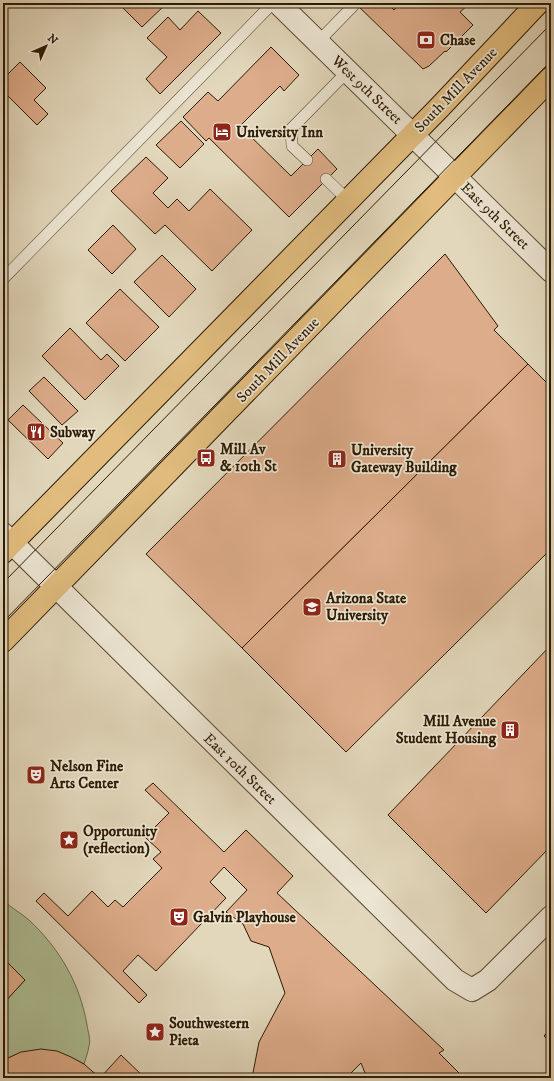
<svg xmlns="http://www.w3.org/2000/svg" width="554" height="1081" font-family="'IM FELL DW Pica',serif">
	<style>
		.green { fill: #adbf95; stroke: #6c6c4c }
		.building { fill: #ddac8a; stroke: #2c1a03 }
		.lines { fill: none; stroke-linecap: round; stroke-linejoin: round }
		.lane-casing { stroke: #5a4931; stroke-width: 12 }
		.street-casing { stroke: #5a4931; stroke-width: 24 }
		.primary-casing { stroke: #2c1a03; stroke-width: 24 }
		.lane { stroke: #ece5d3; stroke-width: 11 }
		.street { stroke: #ece5d3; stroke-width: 22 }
		.primary { stroke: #e1bc7e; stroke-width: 22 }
		.tram { stroke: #2c1a03; stroke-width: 1 }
		.labels { text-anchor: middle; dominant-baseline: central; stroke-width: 3.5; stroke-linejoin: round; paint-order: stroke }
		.poi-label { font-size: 15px; font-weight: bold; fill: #2c1a03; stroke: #ece5d3; text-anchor: start }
		.street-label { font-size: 15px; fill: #2c1a03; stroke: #ece5d3 }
	</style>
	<rect width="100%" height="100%" fill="#e2d7bb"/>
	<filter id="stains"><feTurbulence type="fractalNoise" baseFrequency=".005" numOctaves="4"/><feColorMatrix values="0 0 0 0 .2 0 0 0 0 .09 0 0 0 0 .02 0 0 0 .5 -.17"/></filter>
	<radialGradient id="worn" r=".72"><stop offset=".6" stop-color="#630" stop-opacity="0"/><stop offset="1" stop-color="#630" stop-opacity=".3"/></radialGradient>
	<path class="green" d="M3,900c8,8 18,13 26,20 31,29 51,64 58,105 1,7 4,15 2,21 -1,6 -3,12 -5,18 -26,-14 -49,-18 -76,-6l-5,-4v-50l22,-24 -22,-22z"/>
	<g class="building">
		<polygon points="121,3 167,3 142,27 120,5"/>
		<polygon points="355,3 387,3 394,10 400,3 470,3 460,12 473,25 446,52 445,51 429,66 423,69"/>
		<polygon points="198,11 221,33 160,94 146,79 167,57 147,38 168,17 180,30"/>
		<polygon points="271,47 299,75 284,91 280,86 240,126 291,176 318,149 337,169 289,217 209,138 206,141 183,117 208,92 218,101"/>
		<polygon points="20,62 46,88 34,100 48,114 37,125 3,91 3,79"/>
		<polygon points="181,121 204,144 180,168 156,145"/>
		<polygon points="146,157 168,178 153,193 168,208 177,199 189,211 210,189 252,230 212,271 165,225 155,234 111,191"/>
		<polygon points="113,225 136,249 112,274 88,250"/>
		<polygon points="445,254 498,326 494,330 528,364 242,648 146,554"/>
		<polygon points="162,255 196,289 169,317 134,282"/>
		<polygon points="120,289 159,327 125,361 86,323"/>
		<polygon points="70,328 101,360 107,354 119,366 85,400 42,356"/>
		<polygon points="528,364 551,387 551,549 346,752 242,648"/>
		<polygon points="44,377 78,411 62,425 29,391"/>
		<polygon points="23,405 63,443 48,459 8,420"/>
		<polygon points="551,645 551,846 486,913 388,815"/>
		<polygon points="153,783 224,852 246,830 293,876 277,893 444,1050 439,1053 464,1078 367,1078 361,1063 346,1078 252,1078 259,1042 285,993 269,947 251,941 243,924 226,912 247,890 224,867 210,882 226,898 156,971 138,955 123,971 147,995 139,1003 36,901 44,893 68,916 92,891 108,907 115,900 123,907 162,868 153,859 161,852 145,837 169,813 145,790"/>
		<polygon points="3,958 25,980 3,1004"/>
		<polygon points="551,1028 551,1043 544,1036"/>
		<polygon points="41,1049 57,1051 71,1057 84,1064 100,1078 121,1055 145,1078 3,1078 3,1054 8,1058 21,1052"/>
	</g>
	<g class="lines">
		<g class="lane-casing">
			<g id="lane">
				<polyline points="318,42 353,6"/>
				<polyline points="307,160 292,146 291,129 348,71"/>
				<polyline points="326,179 349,201"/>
				<polyline points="3,279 273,3"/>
			</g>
		</g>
		<g class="street-casing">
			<g id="street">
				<polyline points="278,3 551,271"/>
				<polyline points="3,534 455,980 472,990 488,980 551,917"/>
			</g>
		</g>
		<g class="primary-casing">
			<g id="primary">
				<polyline points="3,552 439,108 538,3"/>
				<polyline points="3,641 551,78"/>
			</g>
		</g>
		<use href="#lane" class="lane"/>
		<use href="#street" class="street"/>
		<use href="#primary" class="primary"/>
		<g class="tram">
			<polyline points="3,583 551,24"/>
			<polyline points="3,622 551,61"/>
		</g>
	</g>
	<defs>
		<g id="bank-square" transform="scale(1)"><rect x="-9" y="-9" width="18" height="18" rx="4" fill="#8f2418" stroke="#ece5d3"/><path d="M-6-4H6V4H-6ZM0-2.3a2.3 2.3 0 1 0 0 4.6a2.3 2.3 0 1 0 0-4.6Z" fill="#fff"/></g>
		<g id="hotel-square" transform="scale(1)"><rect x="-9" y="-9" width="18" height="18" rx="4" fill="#8f2418" stroke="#ece5d3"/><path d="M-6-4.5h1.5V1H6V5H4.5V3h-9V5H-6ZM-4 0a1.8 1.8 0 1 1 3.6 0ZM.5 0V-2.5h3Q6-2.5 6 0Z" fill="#fff"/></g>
		<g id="restaurant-square" transform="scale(1)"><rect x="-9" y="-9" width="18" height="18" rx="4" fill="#8f2418" stroke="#ece5d3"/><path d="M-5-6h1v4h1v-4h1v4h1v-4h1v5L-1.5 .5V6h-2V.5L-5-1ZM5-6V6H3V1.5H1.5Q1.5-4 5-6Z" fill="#fff"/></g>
		<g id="bus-square" transform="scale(1)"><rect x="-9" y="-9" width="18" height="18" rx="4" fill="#8f2418" stroke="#ece5d3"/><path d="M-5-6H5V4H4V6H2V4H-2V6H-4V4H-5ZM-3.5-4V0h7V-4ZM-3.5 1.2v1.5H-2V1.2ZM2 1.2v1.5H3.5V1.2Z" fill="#fff"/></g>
		<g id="building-square" transform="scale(1)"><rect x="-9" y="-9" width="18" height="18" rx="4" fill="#8f2418" stroke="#ece5d3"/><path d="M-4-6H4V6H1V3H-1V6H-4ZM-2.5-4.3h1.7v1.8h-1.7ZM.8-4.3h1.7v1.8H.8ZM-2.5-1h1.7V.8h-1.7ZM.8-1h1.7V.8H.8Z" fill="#fff"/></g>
		<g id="university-square" transform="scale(1)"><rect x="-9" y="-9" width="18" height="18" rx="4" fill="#8f2418" stroke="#ece5d3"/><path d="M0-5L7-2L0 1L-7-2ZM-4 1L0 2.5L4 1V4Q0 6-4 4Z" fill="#fff"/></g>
		<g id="theatre-square" transform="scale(1)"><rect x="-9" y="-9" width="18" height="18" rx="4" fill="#8f2418" stroke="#ece5d3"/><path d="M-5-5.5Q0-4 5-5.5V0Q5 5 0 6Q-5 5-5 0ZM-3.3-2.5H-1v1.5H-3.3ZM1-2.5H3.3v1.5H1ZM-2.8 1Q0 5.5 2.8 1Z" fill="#fff"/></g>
		<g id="sight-square" transform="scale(1)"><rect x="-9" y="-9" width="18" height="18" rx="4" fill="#8f2418" stroke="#ece5d3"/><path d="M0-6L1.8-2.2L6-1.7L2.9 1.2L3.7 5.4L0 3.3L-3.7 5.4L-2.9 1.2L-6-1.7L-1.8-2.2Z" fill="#fff"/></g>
	</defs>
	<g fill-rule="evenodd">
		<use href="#bank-square" x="426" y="40"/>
		<use href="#hotel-square" x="222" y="132"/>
		<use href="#restaurant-square" x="36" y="432"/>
		<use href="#bus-square" x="206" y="458"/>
		<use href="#building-square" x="337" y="459"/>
		<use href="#university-square" x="312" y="607"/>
		<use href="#building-square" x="510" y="730"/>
		<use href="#theatre-square" x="36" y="775"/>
		<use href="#sight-square" x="69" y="840"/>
		<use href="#theatre-square" x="179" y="917"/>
		<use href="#sight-square" x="155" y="1032"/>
	</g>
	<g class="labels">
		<g class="poi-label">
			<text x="440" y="40">Chase</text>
			<text x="236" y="132">University Inn</text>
			<text x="50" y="432">Subway</text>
			<text x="220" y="449">Mill Av<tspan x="220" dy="17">&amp; 10th St</tspan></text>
			<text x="351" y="450">University<tspan x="351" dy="17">Gateway Building</tspan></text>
			<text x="326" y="598">Arizona State<tspan x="326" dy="17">University</tspan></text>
			<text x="496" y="721" text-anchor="end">Mill Avenue<tspan x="496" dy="17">Student Housing</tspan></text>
			<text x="50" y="766">Nelson Fine<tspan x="50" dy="17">Arts Center</tspan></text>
			<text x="83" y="831">Opportunity<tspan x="83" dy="17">(reflection)</tspan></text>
			<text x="193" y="917">Galvin Playhouse</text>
			<text x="169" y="1023">Southwestern<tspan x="169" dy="17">Pieta</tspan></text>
		</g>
		<g class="street-label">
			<text transform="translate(367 90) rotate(44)">West 9th Street</text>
			<text transform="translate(456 90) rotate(-46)">South Mill Avenue</text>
			<text transform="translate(495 216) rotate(44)">East 9th Street</text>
			<text transform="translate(278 360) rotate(-46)">South Mill Avenue</text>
			<text transform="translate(240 769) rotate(44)">East 10th Street</text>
		</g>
	</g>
	<rect width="554" height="1081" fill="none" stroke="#e2d7bb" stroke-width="16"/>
	<rect x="4" y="4" width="546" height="1073" fill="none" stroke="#2c1a03" stroke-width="2"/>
	<rect x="8" y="8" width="538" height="1065" fill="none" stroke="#2c1a03"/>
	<g transform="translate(46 46) rotate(45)" stroke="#ece5d3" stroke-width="3" paint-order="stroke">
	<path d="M0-3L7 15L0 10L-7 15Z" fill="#2c1a03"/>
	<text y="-6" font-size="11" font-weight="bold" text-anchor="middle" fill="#2c1a03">N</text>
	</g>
	<rect width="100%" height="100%" filter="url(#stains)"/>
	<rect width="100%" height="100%" fill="url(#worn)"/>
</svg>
